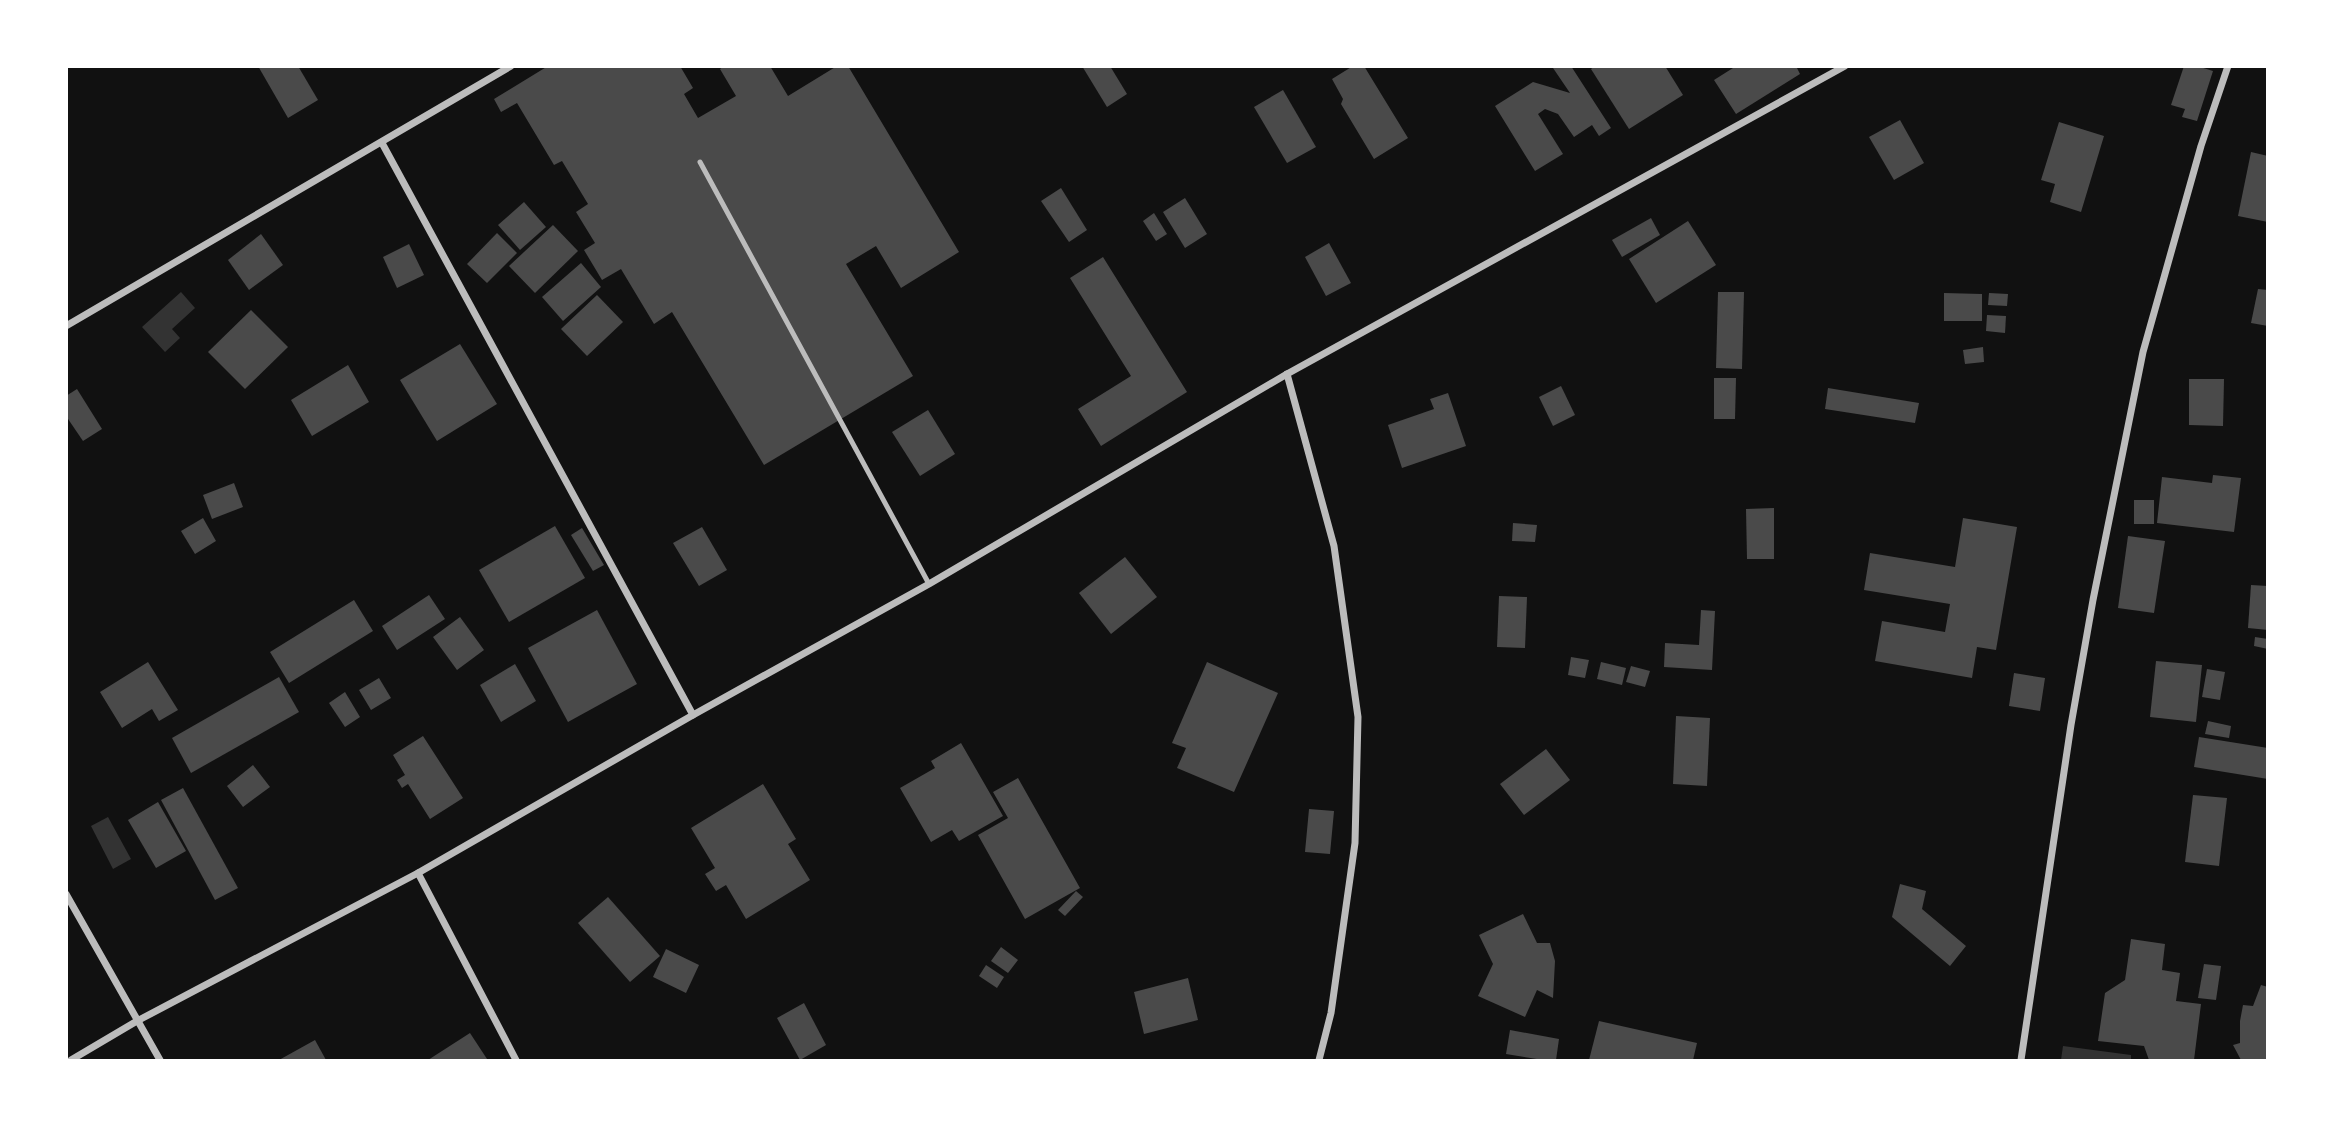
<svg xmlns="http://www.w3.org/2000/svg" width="2334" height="1127" font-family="Barlow,sans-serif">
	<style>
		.water { fill: #333 }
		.building { fill: #4a4a4a }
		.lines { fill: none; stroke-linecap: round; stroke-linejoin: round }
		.service { stroke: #bcbcbc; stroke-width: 5 }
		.minor { stroke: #bcbcbc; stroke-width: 7 }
	</style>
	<rect width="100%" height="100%" fill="#111"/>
	<g class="water">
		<polygon points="181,292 195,308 172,329 180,338 165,352 142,327"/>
		<polygon points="108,817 131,859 113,869 91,826"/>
		<polygon points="2063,1046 2131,1055 2131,1060 2061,1060"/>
	</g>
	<g class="building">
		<polygon points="258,66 298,66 318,100 288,118"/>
		<polygon points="548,66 680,66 693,88 684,94 698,118 736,96 720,69 724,66 770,66 788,96 837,66 848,66 959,252 901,288 876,246 846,264 913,376 764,465 672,312 654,324 621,269 602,280 584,250 595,243 576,212 588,204 562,161 554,165 517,103 501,112 494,99"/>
		<polygon points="1082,66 1110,66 1127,94 1107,107"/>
		<polygon points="1353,66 1364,66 1408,138 1374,159 1341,104 1343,99 1332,79"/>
		<polygon points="1555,66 1571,66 1611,128 1599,136 1592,125 1574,137 1558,114 1545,109 1538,114 1563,154 1535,171 1495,106 1533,82 1570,93 1553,68"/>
		<polygon points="1595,66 1665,66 1683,95 1629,129 1591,69"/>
		<polygon points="1731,66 1796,66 1800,74 1736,114 1714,80 1733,68"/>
		<polygon points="2184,66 2197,66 2213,71 2197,121 2182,117 2185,109 2171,105"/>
		<polygon points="1283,90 1316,147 1287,163 1254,107"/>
		<polygon points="1900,120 1924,163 1894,180 1869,137"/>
		<polygon points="2059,122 2104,136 2081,212 2050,202 2055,184 2041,180"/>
		<polygon points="2251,152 2268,156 2268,222 2238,216"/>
		<polygon points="1061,188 1087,230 1069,242 1041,201"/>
		<polygon points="1185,198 1207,234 1185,248 1163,212"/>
		<polygon points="524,202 546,227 520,250 498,225"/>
		<polygon points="1154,213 1167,234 1156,241 1143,221"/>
		<polygon points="1651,218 1660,235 1622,257 1612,240"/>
		<polygon points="1688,221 1716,265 1656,303 1629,259"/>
		<polygon points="553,225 578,251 535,293 509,266"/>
		<polygon points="497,233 517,253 487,283 467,264"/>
		<polygon points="261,234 283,265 249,290 228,260"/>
		<polygon points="1329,243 1351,283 1326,296 1305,257"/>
		<polygon points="409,244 424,275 397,288 383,257"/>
		<polygon points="1103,257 1187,392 1101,446 1078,409 1131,376 1070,278"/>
		<polygon points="581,263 601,287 563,321 542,297"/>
		<polygon points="2258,289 2268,290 2268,326 2251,323"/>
		<polygon points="1718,292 1744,292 1742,369 1716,368"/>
		<polygon points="1944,293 1982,294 1982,321 1944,321"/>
		<polygon points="1989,293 2008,294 2007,306 1988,305"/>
		<polygon points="597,295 623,322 587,356 561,329"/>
		<polygon points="251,310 288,347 245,389 208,352"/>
		<polygon points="1987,315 2006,316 2005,333 1986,331"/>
		<polygon points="460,344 497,404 437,441 400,380"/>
		<polygon points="1983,347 1984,362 1965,364 1963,350"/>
		<polygon points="348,365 369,402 312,436 291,400"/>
		<polygon points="1714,378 1736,378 1735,419 1714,419"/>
		<polygon points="2189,379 2224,379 2223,426 2189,425"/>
		<polygon points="1561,386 1575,415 1553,426 1539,397"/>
		<polygon points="1828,388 1919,403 1915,423 1825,409"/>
		<polygon points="77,389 102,429 83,441 66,416 66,396"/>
		<polygon points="1448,393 1466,446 1402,468 1388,425 1434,409 1430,399"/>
		<polygon points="928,410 955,454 920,476 892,432"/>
		<polygon points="2213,475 2241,478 2234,532 2157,523 2162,477 2212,483"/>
		<polygon points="234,483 243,507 212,519 203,495"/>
		<rect x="2134" y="500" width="20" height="24"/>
		<polygon points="1774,508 1774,559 1747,559 1746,509"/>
		<polygon points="203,518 216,541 195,554 181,531"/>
		<polygon points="1963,518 2017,527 1996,650 1977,647 1972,678 1875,661 1882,621 1945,632 1950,604 1864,590 1870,553 1955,567"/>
		<polygon points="1513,523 1537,525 1535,542 1512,541"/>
		<polygon points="555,526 585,578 509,622 479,570"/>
		<polygon points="702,527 727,570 699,586 673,543"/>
		<polygon points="582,528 604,565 593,571 571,535"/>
		<polygon points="2128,536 2165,541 2154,613 2118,608"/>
		<polygon points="1125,557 1157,597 1111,634 1079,593"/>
		<polygon points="2251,585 2268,586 2268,630 2248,628"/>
		<polygon points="429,595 445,619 397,650 382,626"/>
		<polygon points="1499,596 1527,597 1525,648 1497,647"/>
		<polygon points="354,600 373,631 289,683 270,652"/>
		<polygon points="597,610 637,684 568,722 528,648"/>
		<polygon points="1701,610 1715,611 1712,670 1664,667 1665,643 1699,645"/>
		<polygon points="460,617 484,650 457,670 433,637"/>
		<polygon points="2255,637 2268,639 2268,649 2254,646"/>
		<polygon points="1571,657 1589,660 1585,678 1568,675"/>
		<polygon points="2156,661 2202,665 2196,722 2150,717"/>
		<polygon points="148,662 178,710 159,721 152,709 122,728 100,692"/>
		<polygon points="1207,662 1278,693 1234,792 1177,768 1186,748 1172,743"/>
		<polygon points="1601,662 1626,668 1622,685 1597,679"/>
		<polygon points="515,664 536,701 501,722 480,685"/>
		<polygon points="1631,666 1650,671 1645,687 1626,682"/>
		<polygon points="2207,669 2225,672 2220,700 2202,697"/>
		<polygon points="2014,673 2045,678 2040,711 2009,706"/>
		<polygon points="279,677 299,712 191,773 172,738"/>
		<polygon points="379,678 391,698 371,710 359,690"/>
		<polygon points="345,692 360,717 345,727 329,703"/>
		<polygon points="1676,716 1710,718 1707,786 1673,784"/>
		<polygon points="2208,721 2231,726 2229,738 2205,734"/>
		<polygon points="423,736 463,798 430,819 408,784 402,788 397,780 405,775 393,755"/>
		<polygon points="2199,737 2268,748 2268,779 2194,767"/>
		<polygon points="961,743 1003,816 959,841 952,830 931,842 900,788 935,768 931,761"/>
		<polygon points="1546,749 1570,780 1524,815 1500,784"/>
		<polygon points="253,765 270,787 243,807 227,786"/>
		<polygon points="1018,778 1080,888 1025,919 978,835 1008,818 993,792"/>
		<polygon points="763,784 796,839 788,844 810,880 746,919 726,885 716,891 705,874 715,868 691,828"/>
		<polygon points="183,788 238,888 215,900 161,800"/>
		<polygon points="2193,795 2227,798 2219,866 2185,862"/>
		<polygon points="158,802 186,851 156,868 128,820"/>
		<polygon points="1309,809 1334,811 1330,854 1305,852"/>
		<polygon points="1900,884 1926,891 1922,909 1966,946 1950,966 1892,917"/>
		<polygon points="1076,891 1083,897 1065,916 1058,910"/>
		<polygon points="608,897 660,956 630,982 578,923"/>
		<polygon points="1523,914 1537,943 1550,943 1555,961 1553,998 1537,990 1525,1017 1478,996 1493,964 1479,935"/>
		<polygon points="2131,939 2165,944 2162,970 2180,973 2176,1001 2201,1004 2194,1060 2149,1060 2144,1046 2098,1041 2105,993 2125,980"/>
		<polygon points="1001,947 1018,960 1008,973 991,961"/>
		<polygon points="666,949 699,965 686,993 653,977"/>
		<polygon points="2204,964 2221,966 2216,1000 2198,998"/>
		<polygon points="986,965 1004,977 997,988 979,976"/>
		<polygon points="1188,978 1198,1020 1144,1034 1134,992"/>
		<polygon points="2261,985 2268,987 2268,1060 2241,1060 2233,1045 2240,1043 2240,1021 2243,1005 2253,1006"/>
		<polygon points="804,1003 826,1045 800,1060 777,1018"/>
		<polygon points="1599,1021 1697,1043 1693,1060 1589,1060"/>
		<polygon points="1510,1030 1559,1039 1556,1060 1543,1060 1506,1054"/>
		<polygon points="470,1033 487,1059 428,1060"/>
		<polygon points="315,1040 326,1060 279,1060"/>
	</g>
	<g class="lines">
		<polyline class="service" points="700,162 929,584"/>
		<g class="minor">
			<polyline points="382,143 693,715"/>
			<polyline points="66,326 511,66"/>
			<polyline points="1287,374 1334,546 1358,717 1355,843 1331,1013 1319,1060"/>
			<polyline points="418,873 516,1060"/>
			<polyline points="66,894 160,1060"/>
			<polyline points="71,1060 137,1021 418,873 693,715 929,584 1287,374 1845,66"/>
			<polyline points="2021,1060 2071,725 2093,600 2143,352 2201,146 2228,66"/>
		</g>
	</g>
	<rect width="2334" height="1127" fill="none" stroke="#ffffff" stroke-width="136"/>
</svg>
